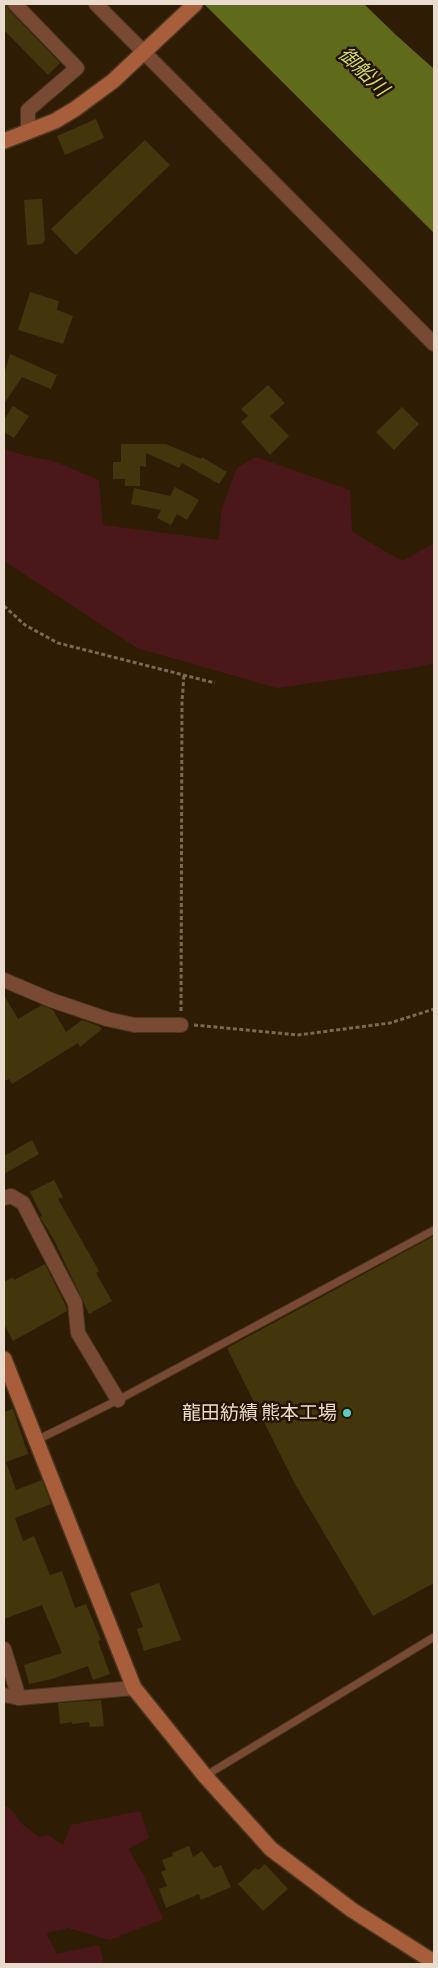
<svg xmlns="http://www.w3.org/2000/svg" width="438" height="1968" font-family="'Sofia Sans Condensed','Noto Sans JP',sans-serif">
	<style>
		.green { fill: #4b181a }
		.water { fill: #606a1b }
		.building { fill: #43360c }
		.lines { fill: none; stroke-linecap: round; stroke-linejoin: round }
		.lane-casing { stroke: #493720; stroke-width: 9 }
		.street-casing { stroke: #493720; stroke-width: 16 }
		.secondary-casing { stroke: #493720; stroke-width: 18 }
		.path { stroke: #7a6955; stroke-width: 3; stroke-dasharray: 4 2.5; stroke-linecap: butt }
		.lane { stroke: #784933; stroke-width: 7 }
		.street { stroke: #784933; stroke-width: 14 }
		.secondary { stroke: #a85e3a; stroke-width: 15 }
		.poi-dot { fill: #56cec3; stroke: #251300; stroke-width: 2 }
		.labels { text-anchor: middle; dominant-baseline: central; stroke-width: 5; stroke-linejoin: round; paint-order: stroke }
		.poi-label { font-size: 19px; fill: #e9dbcd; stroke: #251300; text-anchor: end }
		.water-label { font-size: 20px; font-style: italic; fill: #cddc73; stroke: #251300 }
	</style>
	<rect width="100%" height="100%" fill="#2f1c04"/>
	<g class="green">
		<polygon points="4,449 23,455 53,461 99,480 103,525 219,540 221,511 237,468 256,457 350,490 352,532 402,561 433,544 434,545 434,663 414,668 277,688 137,648 4,561"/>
		<polygon points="4,1807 9,1807 22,1824 39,1837 48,1835 63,1845 71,1825 140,1811 149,1838 128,1849 143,1874 163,1919 110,1940 68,1928 46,1933 57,1954 99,1945 104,1964 4,1964"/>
	</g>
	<polygon class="water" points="204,4 364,4 396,35 434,69 434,233"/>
	<g class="building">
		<polygon points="4,4 6,4 9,10 60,63 48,75 4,30"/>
		<polygon points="96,119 104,138 65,155 57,136"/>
		<polygon points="145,140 170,165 76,255 51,229"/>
		<polygon points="42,199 45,240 42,244 27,245 24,200"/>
		<polygon points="30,292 59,301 57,310 73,316 63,344 18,330"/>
		<polygon points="10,354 57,375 51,389 22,377 4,404 4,374"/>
		<polygon points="268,385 285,403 270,416 289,436 270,455 241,422 248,416 241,409"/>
		<polygon points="13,406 29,416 14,438 4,432 4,420"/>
		<polygon points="402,407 419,424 394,450 376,432"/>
		<polygon points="121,444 166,444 201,459 202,457 227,472 219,484 182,463 179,468 146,453 146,467 140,466 140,486 125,486 125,479 113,479 113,462 121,462"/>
		<polygon points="175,487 199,500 187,520 177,514 171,525 157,518 161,510 131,504 134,488 170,496"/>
		<polygon points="4,995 18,1019 42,1005 53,1010 66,1032 82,1020 99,1026 102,1029 80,1047 78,1043 12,1084 9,1079 4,1081"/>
		<polygon points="32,1140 39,1154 4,1174 4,1156"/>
		<polygon points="54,1180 63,1197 58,1199 99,1271 96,1273 112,1301 89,1314 54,1240 40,1217 42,1216 30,1192"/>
		<polygon points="434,1236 434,1583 373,1616 295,1484 227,1348"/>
		<polygon points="45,1264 66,1306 67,1311 13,1341 4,1324 4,1282 13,1277 14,1280"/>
		<polygon points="13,1409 28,1454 6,1462 16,1490 42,1480 51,1504 15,1518 23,1541 34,1536 50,1575 62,1571 75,1608 86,1604 101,1640 98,1641 110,1674 93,1680 88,1666 52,1679 29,1684 24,1665 62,1653 42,1605 4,1619 4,1412"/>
		<polygon points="159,1583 181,1640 144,1651 137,1629 143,1627 130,1593"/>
		<polygon points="101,1700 104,1726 90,1727 89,1722 72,1724 72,1722 60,1724 58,1703"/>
		<polygon points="189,1846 193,1857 202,1851 214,1868 221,1865 231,1887 201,1900 199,1894 166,1908 159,1889 167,1886 161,1872 166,1870 162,1860 173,1856 172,1853"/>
		<polygon points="265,1864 288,1889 263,1911 238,1884 255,1868 258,1870"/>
	</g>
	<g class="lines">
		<g class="lane-casing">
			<g id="lane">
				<polyline points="35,1441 118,1400 434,1230"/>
				<polyline points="205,1776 434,1637"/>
			</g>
		</g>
		<g class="street-casing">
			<g id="street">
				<polyline points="15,4 77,68 28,110 28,132"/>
				<polyline points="96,4 434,344"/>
				<polyline points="4,980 51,1000 107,1019 134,1025 181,1025"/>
				<polyline points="4,1198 11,1196 23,1203 75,1303 78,1333 118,1400"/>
				<polyline points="4,1649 19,1698"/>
				<polyline points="4,1695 19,1698 134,1688"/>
			</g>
		</g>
		<g class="secondary-casing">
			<g id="secondary">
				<polyline points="4,141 55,121 75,109 113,81 195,4"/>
				<polyline points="4,1359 134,1688 205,1776 271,1849 352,1910 434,1962"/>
			</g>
		</g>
		<g class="path">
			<polyline points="4,606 25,625 58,643 215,683"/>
			<polyline points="181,1011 182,702 184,674"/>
			<polyline points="194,1025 298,1035 390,1023 434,1009"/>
		</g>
		<use href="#lane" class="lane"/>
		<use href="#street" class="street"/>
		<use href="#secondary" class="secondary"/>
	</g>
	<circle class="poi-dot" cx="347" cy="1413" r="5"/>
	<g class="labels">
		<g class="poi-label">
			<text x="337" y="1413">龍田紡績 熊本工場</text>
		</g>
		<g class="water-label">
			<text transform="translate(363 72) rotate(44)">御船川</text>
		</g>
	</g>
	<rect width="438" height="1968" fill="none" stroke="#e9dbcd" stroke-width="10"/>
</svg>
